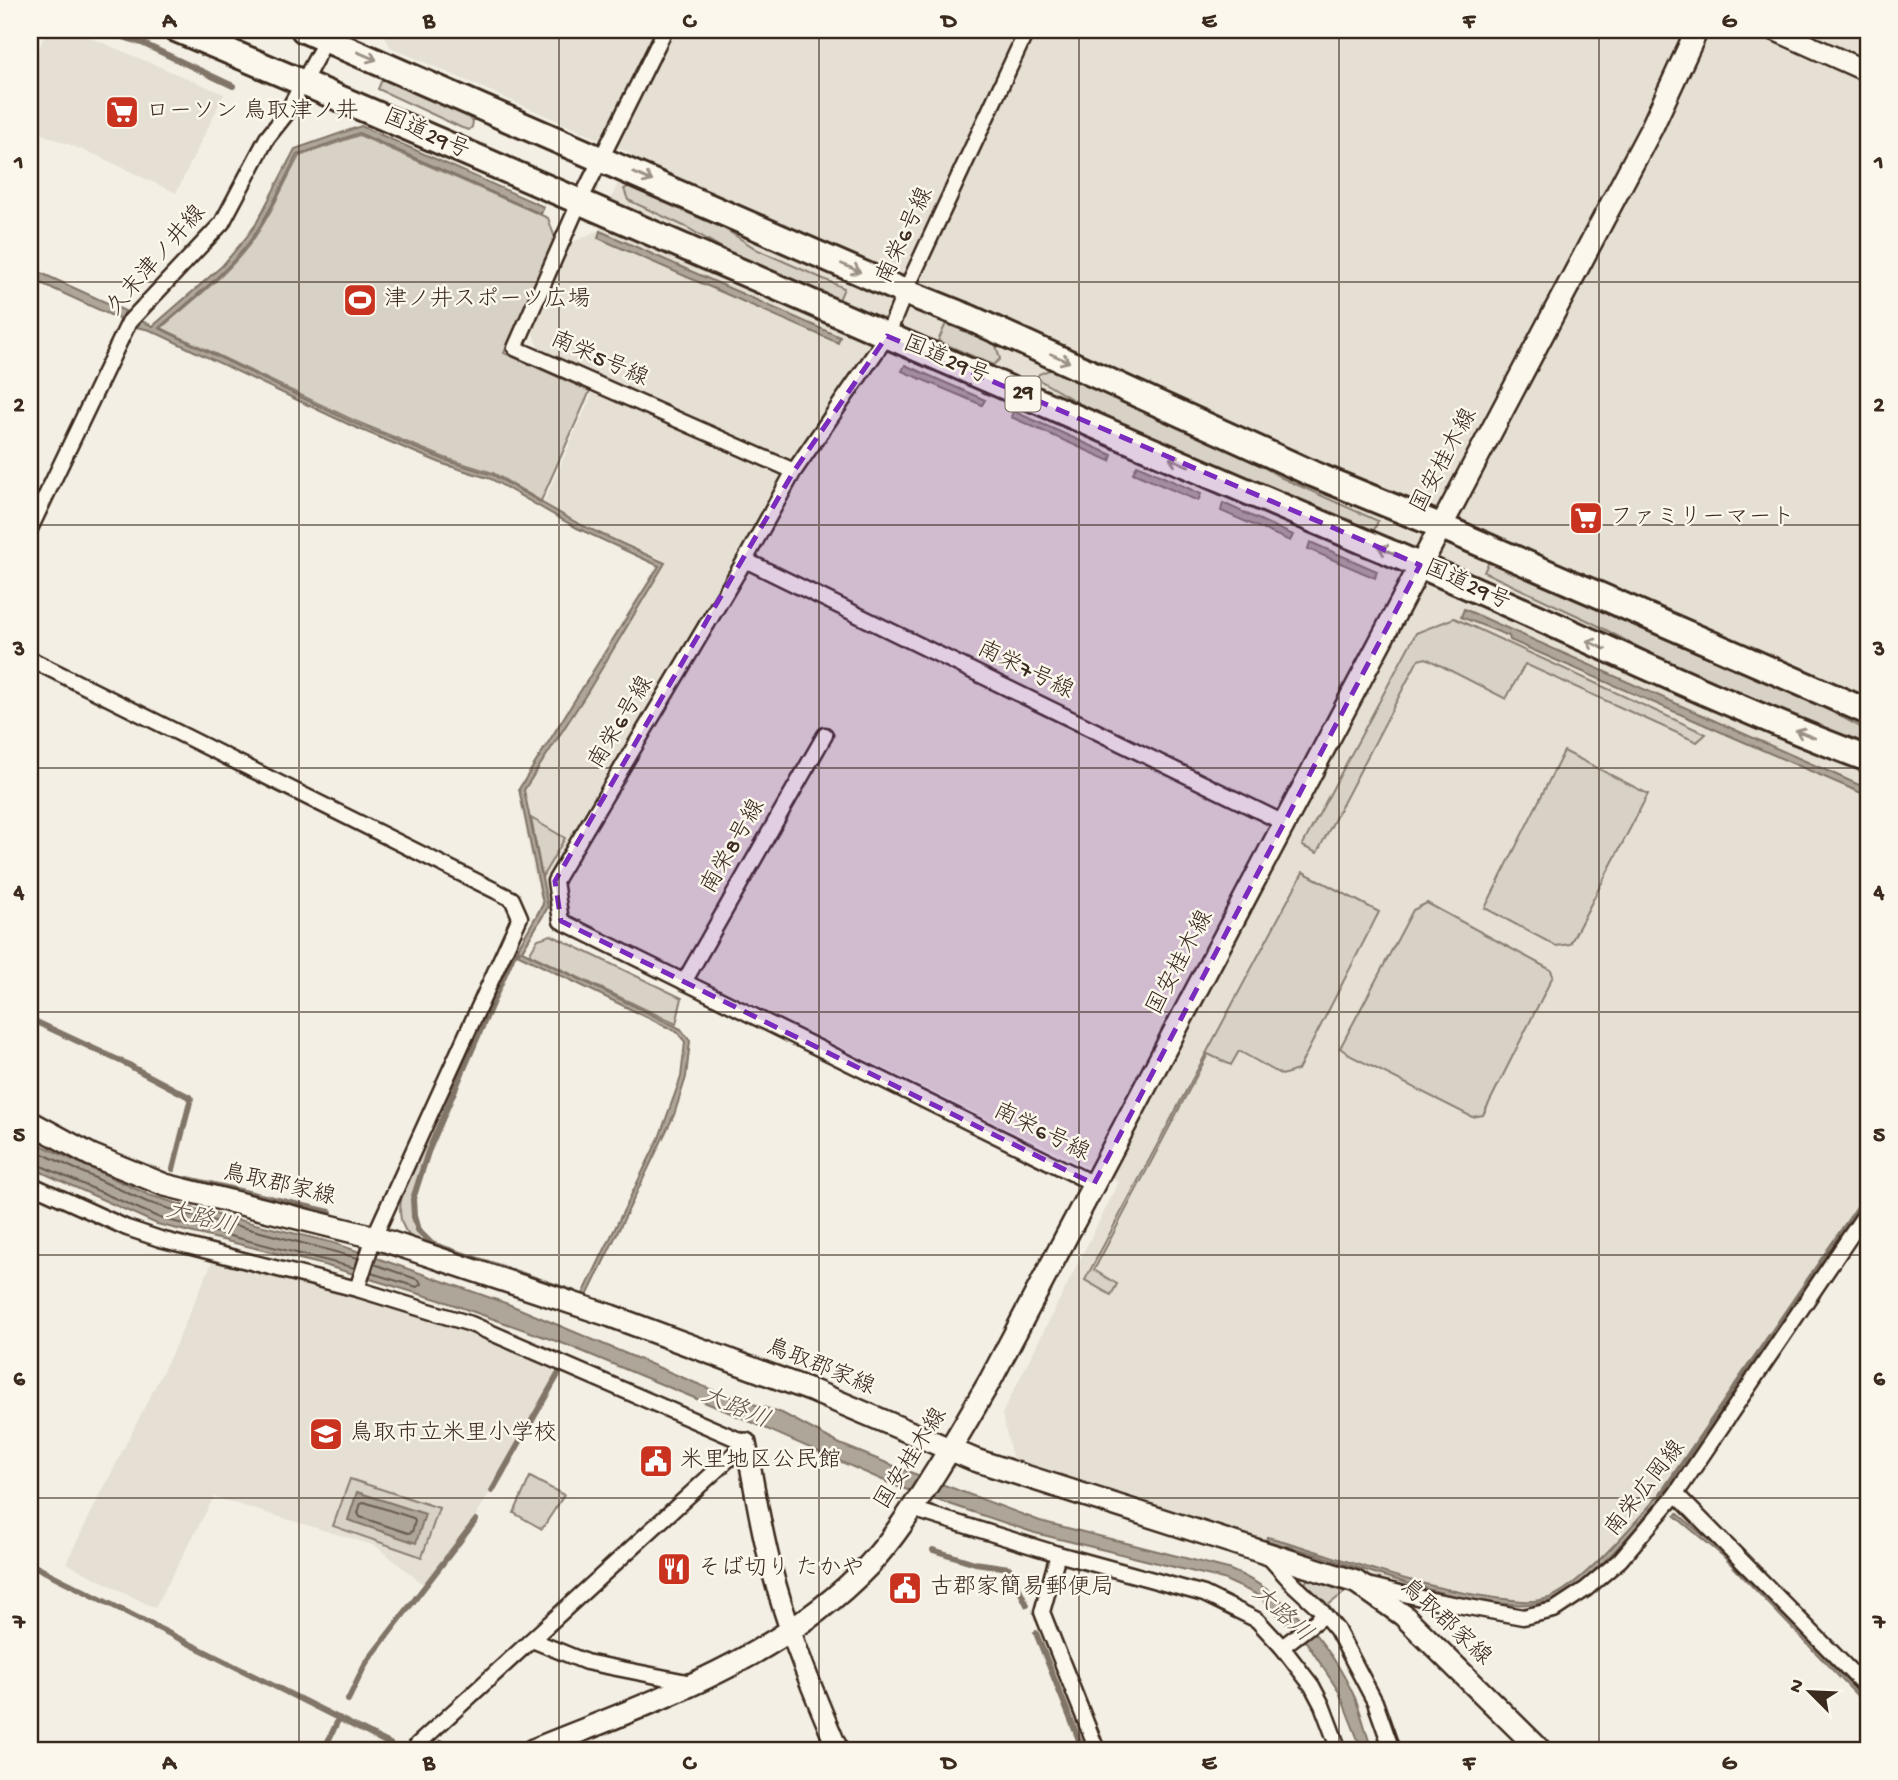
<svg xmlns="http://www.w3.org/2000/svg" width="1898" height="1780" font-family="'Gochi Hand','Klee One',sans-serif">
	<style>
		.built { fill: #e5dfd4 }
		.green { fill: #d8d1c6; stroke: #8a7e72; stroke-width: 2 }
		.water { fill: #afa69a; stroke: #817468; stroke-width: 2 }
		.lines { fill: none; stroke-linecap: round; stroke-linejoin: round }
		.shore { stroke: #695c50; stroke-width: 2 }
		.stream { stroke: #817468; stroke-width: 6 }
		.minor-casing { stroke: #3b2a1e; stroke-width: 19 }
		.tertiary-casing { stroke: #3b2a1e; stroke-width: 24 }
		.secondary-casing { stroke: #3b2a1e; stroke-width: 26 }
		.trunk-casing { stroke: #3b2a1e; stroke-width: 30 }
		.minor { stroke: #fbf7ec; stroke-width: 14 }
		.tertiary { stroke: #fbf7ec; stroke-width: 19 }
		.secondary { stroke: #fbf7ec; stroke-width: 21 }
		.trunk { stroke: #fbf7ec; stroke-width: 24 }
		.oneway { stroke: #9b9085 }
		.marked { fill: #7b2cbf; fill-opacity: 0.2; stroke: #7b2cbf; stroke-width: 5; stroke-dasharray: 14 9; stroke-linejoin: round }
		.grid { fill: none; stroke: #3b2a1e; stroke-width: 2; stroke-opacity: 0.55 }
		.labels { text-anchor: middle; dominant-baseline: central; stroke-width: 5; stroke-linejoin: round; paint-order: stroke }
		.shield { fill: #fbf7ec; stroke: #75685c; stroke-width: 2 }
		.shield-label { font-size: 21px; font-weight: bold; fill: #3b2a1e }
		.poi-label { font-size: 23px; fill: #3b2a1e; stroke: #fbf7ec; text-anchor: start }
		.street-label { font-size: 23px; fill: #3b2a1e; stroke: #fbf7ec }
		.water-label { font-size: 24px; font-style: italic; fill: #645549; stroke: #fbf7ec }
		.neatline { fill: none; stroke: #3b2a1e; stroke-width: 2.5 }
		.grid-label { font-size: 23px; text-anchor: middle; font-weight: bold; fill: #3b2a1e }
	</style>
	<rect width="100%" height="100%" fill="#f3efe4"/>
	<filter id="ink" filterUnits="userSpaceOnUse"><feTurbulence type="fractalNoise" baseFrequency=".0143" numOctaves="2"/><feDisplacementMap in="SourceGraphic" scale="14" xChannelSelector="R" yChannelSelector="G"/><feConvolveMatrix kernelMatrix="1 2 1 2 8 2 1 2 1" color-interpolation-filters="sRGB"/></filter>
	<g filter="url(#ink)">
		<g class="built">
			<polygon points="47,30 72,30 224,94 176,193 98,156 30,129 30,69"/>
			<polygon points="383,30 1868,30 1868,1203 1678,1484 1615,1559 1557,1604 1531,1612 1439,1598 1088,1485 1012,1457 1002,1414 1119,1182 570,916 535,880 518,789 661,559 579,523 544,502 600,376 539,350 532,330 571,243 599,230 630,153 390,47"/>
			<polygon points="213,1260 386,1302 415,1314 473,1333 554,1365 556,1372 474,1520 423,1584 376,1546 214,1497 155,1608 66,1563 172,1353"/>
		</g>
		<g class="green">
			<polygon points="383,77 465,115 473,121 472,127 469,130 462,128 378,89"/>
			<path d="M359,135l189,83 7,20 -51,115 86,38 -49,110 -48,-28 -48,-15 -90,-37 -194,-93c28,-25 60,-48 84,-78 23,-28 37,-63 54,-94z"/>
			<polygon points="630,186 651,192 685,208 717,224 758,250 844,288 839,300 749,264 686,227 628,200 624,189"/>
			<polygon points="948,319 994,339 1000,359 993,365 938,341"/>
			<polygon points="1054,368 1218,440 1282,478 1378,521 1372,535 1099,415 1036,378 1039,374"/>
			<polygon points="1489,561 1806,698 1868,731 1868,746 1797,719 1674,666 1589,621 1484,572"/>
			<polygon points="1454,618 1706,734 1697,742 1525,664 1506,699 1426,658 1418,660 1317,853 1302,846 1416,633"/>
			<polygon points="1564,751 1648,794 1570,944 1556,946 1485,908"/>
			<polygon points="531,818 565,838 542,877"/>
			<polygon points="1303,872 1379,912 1298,1070 1282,1075 1239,1051 1231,1065 1208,1054 1094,1270 1117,1284 1111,1295 1085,1280"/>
			<polygon points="1427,903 1551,970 1553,976 1483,1115 1472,1117 1351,1056 1340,1048 1413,910"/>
			<polygon points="551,935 682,998 676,1024 529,954 538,939"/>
			<path d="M514,948l-87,204 -15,46v19l6,14 14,14 150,50 -1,4 -166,-58c-17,-13 -17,-31 -12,-50z"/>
			<polygon points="530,1477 564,1495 542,1529 514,1513"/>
			<polygon points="350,1479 439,1508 422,1557 333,1526"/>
			<polygon points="1308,1579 1345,1592 1327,1606 1305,1583"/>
		</g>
		<g class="water">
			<path d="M361,126l183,81 -3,7 -182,-81 -62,22c-16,32 -31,67 -54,95 -24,29 -56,53 -84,78l195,95 91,37 48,15 86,49 86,39 -78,130 -63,97 24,117 -26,44 159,78 9,12 -4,36 -12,38 -87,181 -4,-2 76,-156 22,-61 4,-35 -8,-10 -162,-79 28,-49 -24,-115 140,-223 -82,-38 -86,-49 -48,-15 -91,-38 -202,-96 -14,-3 3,-7 14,6 69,-60 23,-27 11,-15 39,-75z"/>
			<polygon points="600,231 840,337 838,343 598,238"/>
			<polygon points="30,268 125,311 121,320 30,278"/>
			<polygon points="905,365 985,400 982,405 902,371"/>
			<polygon points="1013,411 1112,455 1110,461 1011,417"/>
			<polygon points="1137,465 1201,494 1198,501 1133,473"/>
			<polygon points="1223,503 1293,535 1290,541 1221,511"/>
			<polygon points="1310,542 1377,571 1375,578 1308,549"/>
			<polygon points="1464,609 1868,789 1868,796 1510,640 1509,636 1461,617"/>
			<path d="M30,1140l119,55 53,16 132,32 174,61 216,91 58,18 58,31 59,24 141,53 188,48c57,22 102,74 127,129 7,17 11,35 17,52h-10l-23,-58 -32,-49 -49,-48 -35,-16 -188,-46 -139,-47 -163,-72 -166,-69 -121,-43 -122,-37 -167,-41 -127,-57z"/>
			<polygon points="357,1492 425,1514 416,1543 348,1520"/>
			<path d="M1658,1496l3,2c-25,30 -66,79 -99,98 -51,28 -180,-21 -234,-38 -20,-7 -41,-12 -62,-17l1,-4 16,4c70,21 140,48 213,57 17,2 35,6 53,0 32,-12 86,-75 109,-102z"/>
			<polygon points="1677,1513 1725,1554 1868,1703 1868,1707 1723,1556 1675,1516"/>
		</g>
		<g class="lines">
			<g class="shore">
				<polyline points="30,1148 147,1202 200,1218 238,1226 358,1258"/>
				<polyline points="30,1161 160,1218 355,1268"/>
				<polyline points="371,1273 417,1287 421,1284 419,1280 374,1264"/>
				<polygon points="364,1502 413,1518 415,1521 412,1532 408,1533 360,1517 358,1513 361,1503"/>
			</g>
			<g class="stream">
				<polyline points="103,30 144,44 233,86"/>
				<polyline points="518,951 513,955 428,1152 413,1199 414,1216 418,1230 432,1244 573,1292"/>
				<polyline points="30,1019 131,1066"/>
				<polyline points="132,1067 191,1098 173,1169"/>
				<polyline points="188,1179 330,1212"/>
				<polyline points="492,1491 560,1371"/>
				<polyline points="1662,1494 1868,1194"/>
				<polyline points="933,1550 975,1563 1009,1568 1027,1605"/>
				<polyline points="30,1564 390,1744"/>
				<polyline points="1036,1633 1083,1750"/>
				<polyline points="348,1700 366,1663 476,1520"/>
				<polyline points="441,1742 444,1750"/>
				<polyline points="324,1750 339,1718"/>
			</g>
			<g class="minor-casing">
				<g id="minor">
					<polyline points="665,30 579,203 515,348 794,471"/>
					<polyline points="1027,30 905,292 887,336 794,471 745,560 555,881 561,921 1094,1184"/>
					<polyline points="30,529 129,322 222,223 267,138 286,114 329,34"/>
					<polyline points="745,560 1284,823"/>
					<polyline points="30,659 512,899 520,917 374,1237 357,1289"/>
					<polyline points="684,982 825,735"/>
					<polyline points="30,1184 127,1228 160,1239 357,1289 471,1324 746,1443 417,1745 417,1750"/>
					<polyline points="1676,1494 1868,1689"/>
					<polyline points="912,1509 1058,1554 1204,1594 1257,1620 1282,1647 1312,1686 1322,1705 1339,1750"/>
					<polyline points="1058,1554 1042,1612 1097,1750"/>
					<polyline points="1267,1555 1294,1585 1319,1608 1337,1630 1375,1702 1392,1750"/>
					<polyline points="1367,1585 1425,1599 1523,1617 1554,1610 1586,1589 1620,1560 1676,1494 1868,1210"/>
					<polyline points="532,1640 586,1662 692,1683"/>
					<polyline points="1282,1647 1324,1615"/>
				</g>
			</g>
			<g class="tertiary-casing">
				<g id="tertiary">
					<polyline points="1774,30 1868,72"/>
					<path d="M746,1443c9,47 16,95 30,142 16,56 39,111 62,165"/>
				</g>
			</g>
			<g class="secondary-casing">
				<g id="secondary">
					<polyline points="30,1122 91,1155 165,1185 374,1237 611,1316 813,1391 975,1460 1356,1582 1403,1615 1540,1750"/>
					<path d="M533,1750c118,-48 246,-90 336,-185 27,-29 47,-62 68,-95 19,-30 36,-60 54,-91l661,-1252 45,-97"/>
				</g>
			</g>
			<g class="trunk-casing">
				<g id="trunk">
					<path d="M178,30c404,169 803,349 1206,520 162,68 319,147 484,209"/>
					<polyline points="304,30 905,292 970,318 1313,474 1440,526 1868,712"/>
				</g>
			</g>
			<use href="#minor" class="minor"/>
			<use href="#tertiary" class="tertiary"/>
			<use href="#secondary" class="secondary"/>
			<use href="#trunk" class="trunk"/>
		</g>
		<defs><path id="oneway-shaft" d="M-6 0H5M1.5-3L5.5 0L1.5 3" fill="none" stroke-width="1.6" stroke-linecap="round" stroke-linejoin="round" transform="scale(1.75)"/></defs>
		<g class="oneway">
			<use href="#oneway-shaft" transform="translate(367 56) rotate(23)"/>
			<use href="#oneway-shaft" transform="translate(643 177) rotate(24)"/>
			<use href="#oneway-shaft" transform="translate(851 268) rotate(24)"/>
			<use href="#oneway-shaft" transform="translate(1060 358) rotate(24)"/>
			<use href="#oneway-shaft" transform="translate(1179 462) rotate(-157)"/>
			<use href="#oneway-shaft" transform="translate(1388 551) rotate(-157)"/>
			<use href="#oneway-shaft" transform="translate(1596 645) rotate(-155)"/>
			<use href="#oneway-shaft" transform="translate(1805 734) rotate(-158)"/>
		</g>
	</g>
	<path class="marked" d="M887,336l533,229 -326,619 -533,-263 -6,-40 239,-410z"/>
	<path class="grid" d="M299,30v1720M559,30v1720M819,30v1720M1079,30v1720M1339,30v1720M1599,30v1720M30,282h1838M30,525h1838M30,768h1838M30,1012h1838M30,1255h1838M30,1498h1838"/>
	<defs>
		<g id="supermarket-square" transform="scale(1.75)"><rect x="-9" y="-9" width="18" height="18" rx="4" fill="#c8321e" stroke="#fbf7ec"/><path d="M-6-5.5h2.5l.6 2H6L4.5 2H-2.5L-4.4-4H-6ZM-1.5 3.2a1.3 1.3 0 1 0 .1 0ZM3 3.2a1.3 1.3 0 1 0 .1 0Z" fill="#fff"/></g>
		<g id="stadium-square" transform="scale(1.75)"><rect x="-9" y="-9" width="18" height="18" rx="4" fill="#c8321e" stroke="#fbf7ec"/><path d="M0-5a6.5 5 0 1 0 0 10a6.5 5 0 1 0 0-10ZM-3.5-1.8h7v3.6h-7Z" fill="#fff"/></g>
		<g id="school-square" transform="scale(1.75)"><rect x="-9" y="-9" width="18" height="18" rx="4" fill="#c8321e" stroke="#fbf7ec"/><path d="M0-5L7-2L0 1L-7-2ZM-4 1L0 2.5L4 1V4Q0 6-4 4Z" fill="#fff"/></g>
		<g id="civic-square" transform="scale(1.75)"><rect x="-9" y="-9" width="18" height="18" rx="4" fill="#c8321e" stroke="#fbf7ec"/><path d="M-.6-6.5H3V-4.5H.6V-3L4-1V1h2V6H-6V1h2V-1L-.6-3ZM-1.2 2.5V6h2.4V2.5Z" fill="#fff"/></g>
		<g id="restaurant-square" transform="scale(1.75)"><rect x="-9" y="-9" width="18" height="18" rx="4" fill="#c8321e" stroke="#fbf7ec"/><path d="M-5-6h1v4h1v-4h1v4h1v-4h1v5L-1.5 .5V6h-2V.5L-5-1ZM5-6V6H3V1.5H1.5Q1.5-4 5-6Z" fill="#fff"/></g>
	</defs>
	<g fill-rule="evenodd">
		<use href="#supermarket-square" x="122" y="112"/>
		<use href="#stadium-square" x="360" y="300"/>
		<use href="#supermarket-square" x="1586" y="518"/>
		<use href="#school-square" x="326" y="1434"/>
		<use href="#civic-square" x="656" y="1461"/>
		<use href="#restaurant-square" x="674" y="1569"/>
		<use href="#civic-square" x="905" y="1588"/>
	</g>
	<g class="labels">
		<rect class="shield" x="1005.5" y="376.5" width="35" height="35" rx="5"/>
		<g class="shield-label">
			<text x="1023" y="394">29</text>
		</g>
		<g class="poi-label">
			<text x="146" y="112">ローソン 鳥取津ノ井</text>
			<text x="384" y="300">津ノ井スポーツ広場</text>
			<text x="1610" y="518">ファミリーマート</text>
			<text x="350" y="1434">鳥取市立米里小学校</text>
			<text x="680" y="1461">米里地区公民館</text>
			<text x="698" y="1569">そば切り たかや</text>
			<text x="930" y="1588">古郡家簡易郵便局</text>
		</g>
		<g class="street-label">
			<text transform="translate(426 135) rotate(24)">国道29号</text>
			<text transform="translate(906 236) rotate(-65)">南栄6号線</text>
			<text transform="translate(157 261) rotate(-49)">久末津ノ井線</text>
			<text transform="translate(599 360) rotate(24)">南栄5号線</text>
			<text transform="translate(946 361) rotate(23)">国道29号</text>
			<text transform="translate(1445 461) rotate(-62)">国安桂木線</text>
			<text transform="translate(1467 586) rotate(24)">国道29号</text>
			<text transform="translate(1025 671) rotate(26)">南栄7号線</text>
			<text transform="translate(622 723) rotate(-59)">南栄6号線</text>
			<text transform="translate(734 847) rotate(-60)">南栄8号線</text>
			<text transform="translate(1181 963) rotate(-62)">国安桂木線</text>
			<text transform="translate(1041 1133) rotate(26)">南栄6号線</text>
			<text transform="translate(279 1186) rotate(13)">鳥取郡家線</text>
			<text transform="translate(820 1368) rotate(22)">鳥取郡家線</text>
			<text transform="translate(912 1459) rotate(-58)">国安桂木線</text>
			<text transform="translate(1646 1489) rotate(-52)">南栄広岡線</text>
			<text transform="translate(1445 1623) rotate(43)">鳥取郡家線</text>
		</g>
		<g class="water-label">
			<text transform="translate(201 1220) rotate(15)">大路川</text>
			<text transform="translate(735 1409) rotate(23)">大路川</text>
			<text transform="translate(1281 1615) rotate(42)">大路川</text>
		</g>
	</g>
	<rect width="1898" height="1780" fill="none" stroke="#fbf7ec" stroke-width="77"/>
	<g transform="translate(1810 1692) rotate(294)" stroke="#fbf7ec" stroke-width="5" paint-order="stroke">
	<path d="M0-5L12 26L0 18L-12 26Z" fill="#3b2a1e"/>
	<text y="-10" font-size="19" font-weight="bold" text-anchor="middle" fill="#3b2a1e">N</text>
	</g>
	<rect x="38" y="38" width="1822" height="1704" class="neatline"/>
	<g class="grid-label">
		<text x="169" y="27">A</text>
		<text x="429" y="27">B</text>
		<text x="689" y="27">C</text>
		<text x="949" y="27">D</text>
		<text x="1209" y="27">E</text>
		<text x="1469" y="27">F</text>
		<text x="1729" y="27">G</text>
		<text x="19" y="168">1</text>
		<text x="1879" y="168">1</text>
		<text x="19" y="411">2</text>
		<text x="1879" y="411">2</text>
		<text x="19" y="655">3</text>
		<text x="1879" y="655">3</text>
		<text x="19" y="898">4</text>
		<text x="1879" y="898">4</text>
		<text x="19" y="1141">5</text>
		<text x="1879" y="1141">5</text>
		<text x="19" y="1385">6</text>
		<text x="1879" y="1385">6</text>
		<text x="19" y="1628">7</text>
		<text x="1879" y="1628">7</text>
		<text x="169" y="1769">A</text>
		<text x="429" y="1769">B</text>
		<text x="689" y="1769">C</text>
		<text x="949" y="1769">D</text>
		<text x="1209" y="1769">E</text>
		<text x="1469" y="1769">F</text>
		<text x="1729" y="1769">G</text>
	</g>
</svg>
